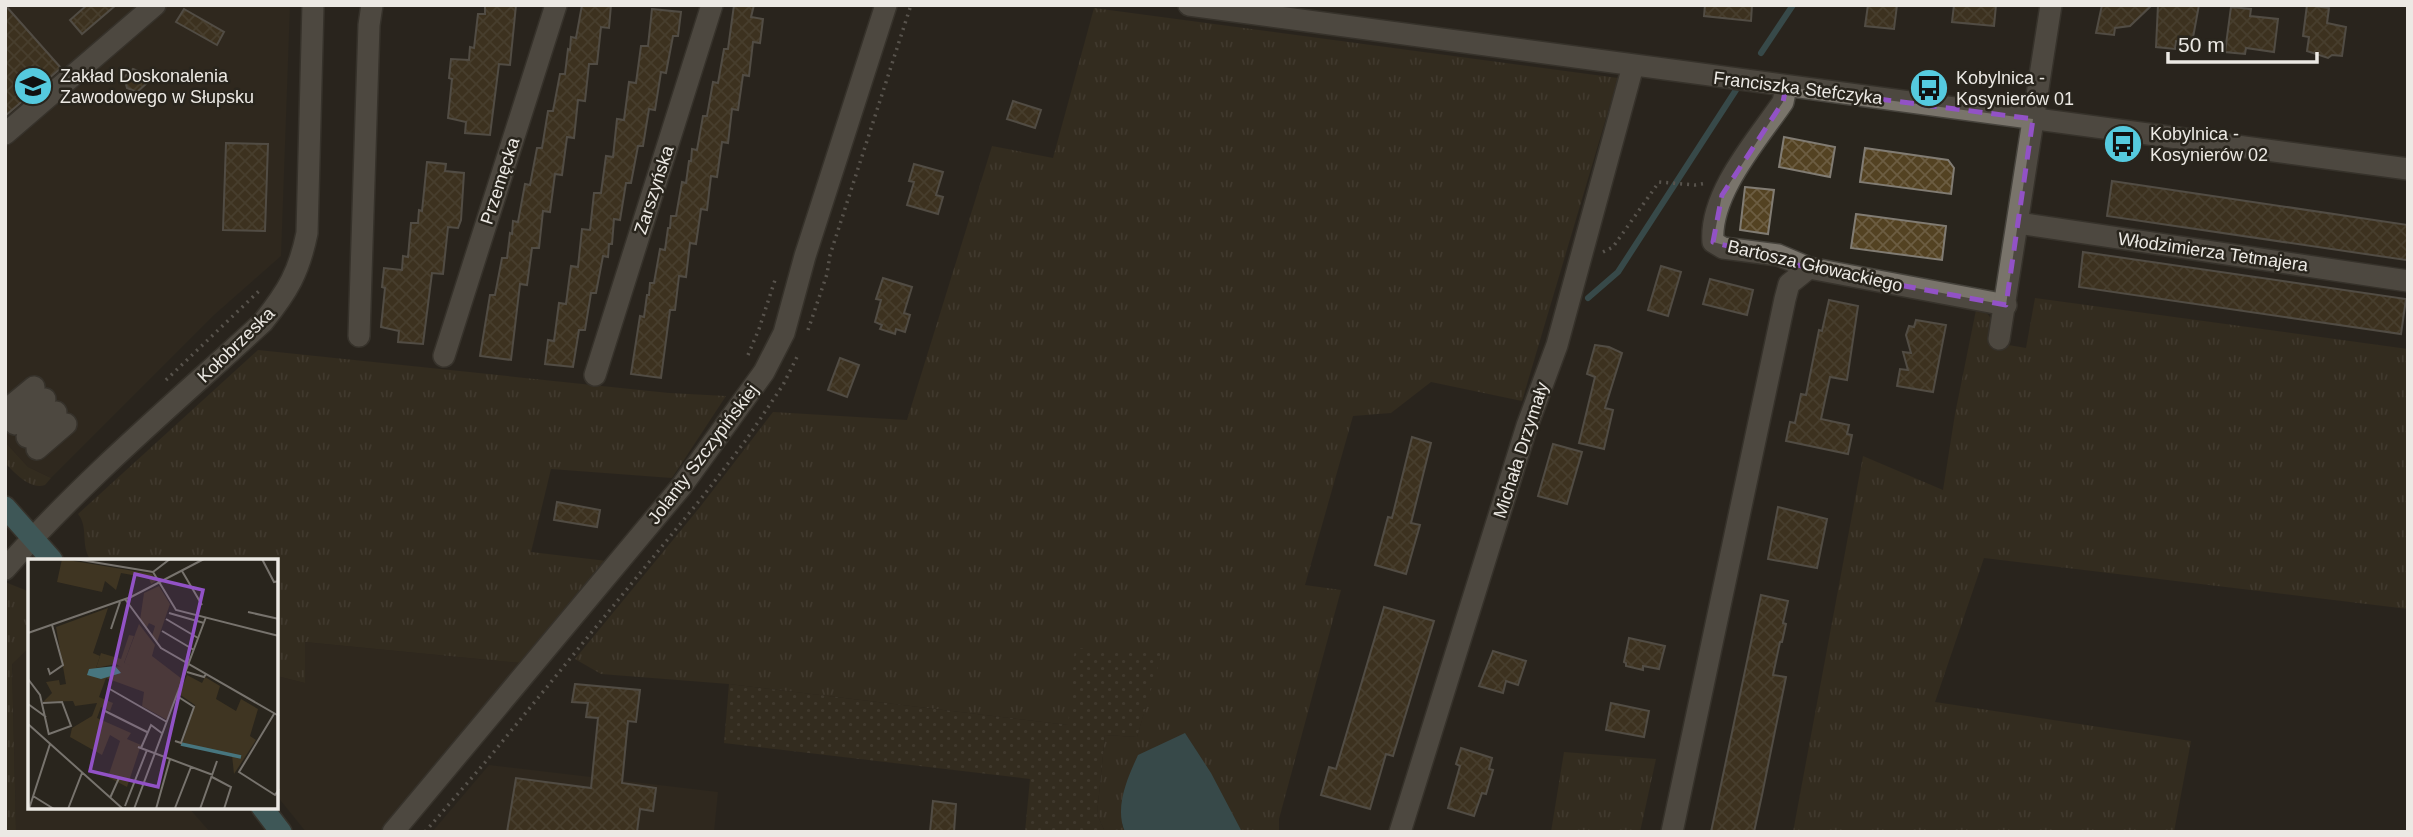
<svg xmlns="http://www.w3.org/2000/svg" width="2413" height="837" font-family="Helvetica,sans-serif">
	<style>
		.built { fill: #352d20 }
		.grass { fill: url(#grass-tufts) }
		.garden { fill: url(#garden-dots) }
		.water { fill: #47767f }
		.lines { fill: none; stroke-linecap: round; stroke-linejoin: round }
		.stream { stroke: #47767f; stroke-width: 6 }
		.building { fill: url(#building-cross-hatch); stroke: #817c73; stroke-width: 2 }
		.minor-casing { stroke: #46433c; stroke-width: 24 }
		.major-casing { stroke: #46433c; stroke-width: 24 }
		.path { stroke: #918d87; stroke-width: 3.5; stroke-dasharray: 2 5; stroke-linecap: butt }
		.minor { stroke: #79746b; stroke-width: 21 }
		.major { stroke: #57969e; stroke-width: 21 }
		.marked { fill: none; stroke: #9252c6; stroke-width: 5; stroke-dasharray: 14 9; stroke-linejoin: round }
		.labels { text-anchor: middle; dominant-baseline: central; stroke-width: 5; stroke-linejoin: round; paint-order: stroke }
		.poi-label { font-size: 18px; fill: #ece9e4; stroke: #29251d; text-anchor: start }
		.street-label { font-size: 18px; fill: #ece9e4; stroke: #29251d }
		.inset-river { fill: none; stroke: #47767f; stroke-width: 3.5 }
		.inset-road { fill: none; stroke: #77736d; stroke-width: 2 }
		.view { fill: #9252c6; fill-opacity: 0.15; stroke: #9252c6; stroke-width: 3.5 }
		.inset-edge { fill: none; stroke: #ece9e4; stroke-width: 3.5 }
	</style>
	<defs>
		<pattern id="grass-tufts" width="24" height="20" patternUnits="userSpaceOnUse" patternTransform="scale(1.75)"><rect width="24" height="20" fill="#3f3522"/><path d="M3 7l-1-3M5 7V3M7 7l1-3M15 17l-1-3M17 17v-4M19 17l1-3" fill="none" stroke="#5b5242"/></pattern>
		<pattern id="garden-dots" width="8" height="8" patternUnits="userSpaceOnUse" patternTransform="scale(1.75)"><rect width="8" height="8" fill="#3f3522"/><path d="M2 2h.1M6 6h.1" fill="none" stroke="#5b5242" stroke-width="1.8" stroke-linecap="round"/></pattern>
		<pattern id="building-cross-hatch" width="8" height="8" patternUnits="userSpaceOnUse" patternTransform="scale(1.75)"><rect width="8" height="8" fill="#534222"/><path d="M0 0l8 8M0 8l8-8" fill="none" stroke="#6c5d42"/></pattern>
	</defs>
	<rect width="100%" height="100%" fill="#29251d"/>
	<g class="built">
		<polygon points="5,5 290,5 281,256 214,315 51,478 28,467 5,442"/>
		<polygon points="305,642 521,663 379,832 306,832 277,796 277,676 305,683"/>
		<polygon points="30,647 30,807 188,807 210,832 16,832 12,663"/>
		<polygon points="489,765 718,792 714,832 432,832"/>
	</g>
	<g class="grass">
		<polygon points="1094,8 1618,78 1522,401 1431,382 1391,413 1353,416 1305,585 1341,590 1279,819 1279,832 1240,832 1122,824 1125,832 1105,832 1097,814 1105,735 1137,737 1161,653 1068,725 729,684 601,674 575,659 700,507 773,412 907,420 992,146 1053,158"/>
		<path d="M2035,298l373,51v260l-424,-51 -49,144 256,39 -17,91h-381l70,-376 80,34 12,-76 21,-104c19,1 17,17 15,32l35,6z"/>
		<path d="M258,350l411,43 57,3 -54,82 -121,-9 -20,83 76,9 -86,102 -216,-21v41l-28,-7 -1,-116h-185c-11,-13 -2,-33 -13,-46z"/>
		<path d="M5,442l23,25 23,11 -6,7c-15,5 -30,-12 -40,-22z"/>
		<polygon points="5,582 30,592 30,647 12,664 16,832 5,832"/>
		<polygon points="1564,752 1656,759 1640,832 1551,832"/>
	</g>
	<polygon class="garden" points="1075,648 1162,653 1137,737 1105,735 1097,814 1105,832 1025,832 1030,779 724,743 729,684 1068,725"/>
	<path class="water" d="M1185,733l26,40 31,59h-117c-11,-25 3,-55 13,-77z"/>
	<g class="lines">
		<g class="stream">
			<polyline points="1761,53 1793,5"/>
			<polyline points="1588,298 1618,272 1736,90"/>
		</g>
	</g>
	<g class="building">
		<polygon points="5,5 61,68 5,116"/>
		<polygon points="87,5 116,5 82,34 70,20"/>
		<polygon points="485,5 516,5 510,65 499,64 490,135 465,133 466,122 448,118 452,79 449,78 451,59 469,60 470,47 474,48 478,14 485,14"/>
		<polygon points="582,5 611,5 609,28 601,27 597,64 589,64 585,101 578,100 574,138 567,137 562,175 555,174 550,212 543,211 539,248 532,248 527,285 520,284 511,360 480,356 490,295 495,295 502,258 507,258 510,233 512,234 513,221 518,222 525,184 530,185 537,148 542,148 548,111 553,111 560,74 565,74 568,49 570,50 571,37 576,38"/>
		<polygon points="734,5 754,5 751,17 763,19 760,43 753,42 749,76 743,75 738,110 732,109 728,143 722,142 717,177 711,176 707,210 701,209 696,244 690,243 686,277 679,276 675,310 670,310 661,378 631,374 640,316 644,317 647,295 649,295 650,283 654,283 660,249 665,250 668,228 670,228 671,216 676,216 682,182 686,183 689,161 691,161 692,149 697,150 703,116 707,116 713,82 718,83 724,49 728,49"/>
		<polygon points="1705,5 1752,5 1751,21 1704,16"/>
		<polygon points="1868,5 1897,5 1894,29 1865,26"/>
		<polygon points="1954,5 1996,5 1994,26 1952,22"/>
		<polygon points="2102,5 2152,5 2130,26 2115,28 2114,35 2096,33"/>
		<polygon points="2158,5 2199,5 2192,43 2176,41 2175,49 2156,47"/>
		<polygon points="2307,5 2329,8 2327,23 2346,27 2342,56 2332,55 2328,58 2307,51 2309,37 2303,36"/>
		<polygon points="2231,7 2251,9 2250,16 2278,19 2274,52 2246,48 2245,54 2225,52"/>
		<polygon points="184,9 224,32 217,45 176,22"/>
		<polygon points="652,9 681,12 678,36 673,36 666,73 661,72 655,110 649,109 643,146 638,146 631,183 626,183 620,220 614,219 612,244 609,244 608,257 603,256 596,293 591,293 585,330 579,330 573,367 545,364 548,340 554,341 559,303 566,304 571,266 578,267 582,229 590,230 594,193 601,193 606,156 613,157 617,119 624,120 629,82 636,83 641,46 648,46"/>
		<polygon points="133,69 143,73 146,84 137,92 127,88 124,77"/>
		<polygon points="1013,101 1041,110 1035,128 1007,119"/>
		<polygon points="1784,137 1835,147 1830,177 1779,167"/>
		<polygon points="226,143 268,144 265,231 223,230"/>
		<polygon points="1865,148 1948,160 1954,168 1951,194 1860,182"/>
		<polygon points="427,162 446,164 445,171 464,173 461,220 458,228 448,227 443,274 432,273 423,344 398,342 399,331 381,327 385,288 382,287 384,268 402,270 403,256 408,257 411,223 418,223 419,210 422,211"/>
		<polygon points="914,164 943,172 936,195 943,197 938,214 907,205 914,182 909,181"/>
		<polygon points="2112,181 2408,225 2408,258 2406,260 2107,216"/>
		<polygon points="1745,187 1774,190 1768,234 1740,230"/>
		<polygon points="1856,214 1946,226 1942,260 1851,248"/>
		<polygon points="2083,252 2406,299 2401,334 2079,287"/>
		<polygon points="1661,266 1681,272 1668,316 1648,310"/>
		<polygon points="883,278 912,287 904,313 910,315 905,332 896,329 895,334 880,329 882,325 875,322 881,300 876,299"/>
		<polygon points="1710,279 1753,290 1747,315 1703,304"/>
		<polygon points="1829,300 1858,306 1847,380 1830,377 1821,419 1849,425 1847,434 1852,435 1848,454 1786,441 1790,422 1795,423 1801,394 1806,395 1819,330 1822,331"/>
		<polygon points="1916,320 1946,325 1933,392 1897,386 1900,369 1908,370 1903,352 1911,353 1906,335 1909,326 1914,327"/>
		<polygon points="1595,345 1609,347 1622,353 1605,408 1613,410 1604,449 1579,443 1595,377 1587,374"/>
		<polygon points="840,358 859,365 847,397 828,390"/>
		<polygon points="1412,437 1431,443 1411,523 1420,525 1406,574 1375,565 1388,517 1392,518"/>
		<polygon points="1553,444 1582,452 1567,504 1538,496"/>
		<polygon points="557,502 600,510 597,527 554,520"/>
		<polygon points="1778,507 1827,519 1817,568 1768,559"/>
		<polygon points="1761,595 1788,601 1783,623 1786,624 1782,642 1780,642 1773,675 1786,677 1762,795 1754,832 1711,832"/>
		<polygon points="1384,607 1434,621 1393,756 1386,754 1370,809 1321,795 1329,767 1336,769"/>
		<polygon points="1629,638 1665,646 1659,669 1643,666 1643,670 1626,666 1626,663 1624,662"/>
		<polygon points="1493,651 1526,661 1518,685 1506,681 1503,693 1479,686"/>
		<polygon points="575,684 640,690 636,722 628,721 622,783 656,788 653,811 640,809 637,832 507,832 516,778 591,788 598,718 586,717 588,703 572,702"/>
		<polygon points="1611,703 1649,711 1644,737 1606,730"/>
		<polygon points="1461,748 1492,758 1489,769 1493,770 1486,794 1482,793 1474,816 1448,808 1460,766 1456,764"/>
		<polygon points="933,801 956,804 954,832 930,832"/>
	</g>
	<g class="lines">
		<g class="minor-casing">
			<g id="minor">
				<polyline points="1189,5 2408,169"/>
				<path d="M1786,87l-3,15c-26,38 -74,92 -70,140l10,6 55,7 31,13 197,37"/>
				<polyline points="5,134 155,5"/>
				<polyline points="2018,223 2408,281"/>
				<polyline points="359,336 369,25 372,5"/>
				<polyline points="1999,339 2051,5"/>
				<polyline points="444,356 556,5"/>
				<polyline points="595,375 712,5"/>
				<polyline points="5,411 34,387"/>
				<polyline points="15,424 45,399"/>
				<polyline points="27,437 56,412"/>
				<polyline points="37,449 66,424"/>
				<path d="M5,569c78,-89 171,-167 258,-247 25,-31 36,-50 44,-89l6,-228"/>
				<polyline points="393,832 681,487 764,372 784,333 805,256 886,5"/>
				<polyline points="1400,832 1527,426 1557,345 1633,66"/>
				<polyline points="1672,832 1785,299 1789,284 1809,268"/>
			</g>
		</g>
		<g class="major-casing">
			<g id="major">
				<polyline points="5,507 52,560"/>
				<polyline points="262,807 281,832"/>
			</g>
		</g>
		<g class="path">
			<polyline points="1603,252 1613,247 1659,182 1695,185 1707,183"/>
			<polyline points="808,330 827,274 830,255 854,181 911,5"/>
			<polyline points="748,355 759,329 776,277"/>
			<polyline points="166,380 259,291"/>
			<polyline points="425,832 488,759 704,495 746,440 783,385 799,353"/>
		</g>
		<use href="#minor" class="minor"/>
		<use href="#major" class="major"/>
	</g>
	<path d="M0 0H2413V837H0ZM1786,87l247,32 -27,186 -197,-37 -96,-26 9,-47 61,-93z" fill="#29251d" fill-opacity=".55" fill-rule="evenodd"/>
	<path class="marked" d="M1786,87l247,32 -27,186 -197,-37 -96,-26 9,-47 61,-93z"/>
	<defs>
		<g id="university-disc" transform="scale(2.0125)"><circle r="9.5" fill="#55cadf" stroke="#29251d"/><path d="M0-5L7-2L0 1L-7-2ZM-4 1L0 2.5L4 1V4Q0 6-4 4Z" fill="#111"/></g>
		<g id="bus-disc" transform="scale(2.0125)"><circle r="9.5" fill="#55cadf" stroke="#29251d"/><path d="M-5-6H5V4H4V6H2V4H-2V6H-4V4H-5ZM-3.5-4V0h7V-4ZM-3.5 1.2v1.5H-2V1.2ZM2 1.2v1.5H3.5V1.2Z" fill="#111"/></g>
	</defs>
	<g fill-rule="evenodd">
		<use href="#university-disc" x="33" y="86"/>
		<use href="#bus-disc" x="1929" y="88"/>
		<use href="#bus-disc" x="2123" y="144"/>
	</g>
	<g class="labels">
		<g class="poi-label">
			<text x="60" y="76">Zakład Doskonalenia<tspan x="60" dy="21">Zawodowego w Słupsku</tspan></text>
			<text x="1956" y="78">Kobylnica -<tspan x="1956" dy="21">Kosynierów 01</tspan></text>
			<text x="2150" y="134">Kobylnica -<tspan x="2150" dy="21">Kosynierów 02</tspan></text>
		</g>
		<g class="street-label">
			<text transform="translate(1798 88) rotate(7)">Franciszka Stefczyka</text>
			<text transform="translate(500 181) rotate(-72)">Przemęcka</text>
			<text transform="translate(654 190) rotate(-72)">Zarszyńska</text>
			<text transform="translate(2213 252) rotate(8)">Włodzimierza Tetmajera</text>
			<text transform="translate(1815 266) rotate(13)">Bartosza Głowackiego</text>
			<text transform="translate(236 345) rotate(-44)">Kołobrzeska</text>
			<text transform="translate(1521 450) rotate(-72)">Michała Drzymały</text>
			<text transform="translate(703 454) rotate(-53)">Jolanty Szczypińskiej</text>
		</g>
	</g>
	<g transform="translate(28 559)">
		<rect width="250" height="250" fill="#29251d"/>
		<path d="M34,0l90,15 4,7 -5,3 -2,-6 -28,-5 -5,17 -11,-9 -3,11 -45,-10zM131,27l11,18 -13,38 -5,-6 3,-10 -6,-3 -3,6 -6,-9 4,-27zM80,49l-15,45 7,3 -4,12 27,-2 16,-42 16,21 -3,11 30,23 -15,41 -25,-14 2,-14 -38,-14 -7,19 14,6 -3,8 -9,-4 -4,11 34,15 -4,6 14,6 -14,42 -19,-10 12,-36 -10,-6 -8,20 -32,-18 2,-9 20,-12 5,-13 -22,3 -2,-5 -30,1 9,-9 -6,-11 13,-2 1,5 6,-1 -10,-57zM159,116l15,8 3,-6 15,9 -4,13 20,12 5,-12 17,10 -8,27 6,4 -22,34 -2,-19 -50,-11 13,-39 -16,-11z" fill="#3f3522"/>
		<path d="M101,76l5,1 -10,27 6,2 -2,7 -12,-8 -20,4 5,-15 20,6z" fill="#3f3522"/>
		<path d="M87,107l6,7 -20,6 -14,-4 2,-6z" fill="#47767f"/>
		<path class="inset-river" d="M153,185l60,13"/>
		<path class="inset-road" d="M47,0l78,13M234,0l12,23 5,-1M154,12l20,34M125,13l23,38 103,26M125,13l17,-13M97,40l36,49 118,68M220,53l31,7M141,54l35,10M138,60l32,19M83,70l9,-27M134,72l32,19M0,74l103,-36 73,-38M20,109l2,6 13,-9 -11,-40M159,113l17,5 2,-3M0,120l12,16 9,40M80,129l59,34M15,144l19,-1 9,24 -22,8M0,145l18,13M75,151l44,22M246,155l-35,58 36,23 4,-6M0,165l95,85M147,182l6,2 13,-36 -17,-11M110,188l75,28M113,189l10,-23 12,9M184,218l19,10 -7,22M5,237l21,13M82,239l9,-20M97,247l22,-56M147,249l16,-41M1,250l21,-65M40,250l14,-36M106,250l72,-192M128,250l14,-50M172,250l17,-48"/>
		<path class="view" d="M107,15l68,16 -45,197 -68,-16z"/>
		<rect width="250" height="250" class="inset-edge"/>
	</g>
	<rect width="2413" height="837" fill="none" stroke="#ece9e4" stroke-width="14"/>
	<path d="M2168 52v10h149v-10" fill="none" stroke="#ece9e4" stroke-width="3.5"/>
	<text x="2178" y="52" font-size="21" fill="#ece9e4" stroke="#29251d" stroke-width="5" paint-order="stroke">50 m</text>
</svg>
